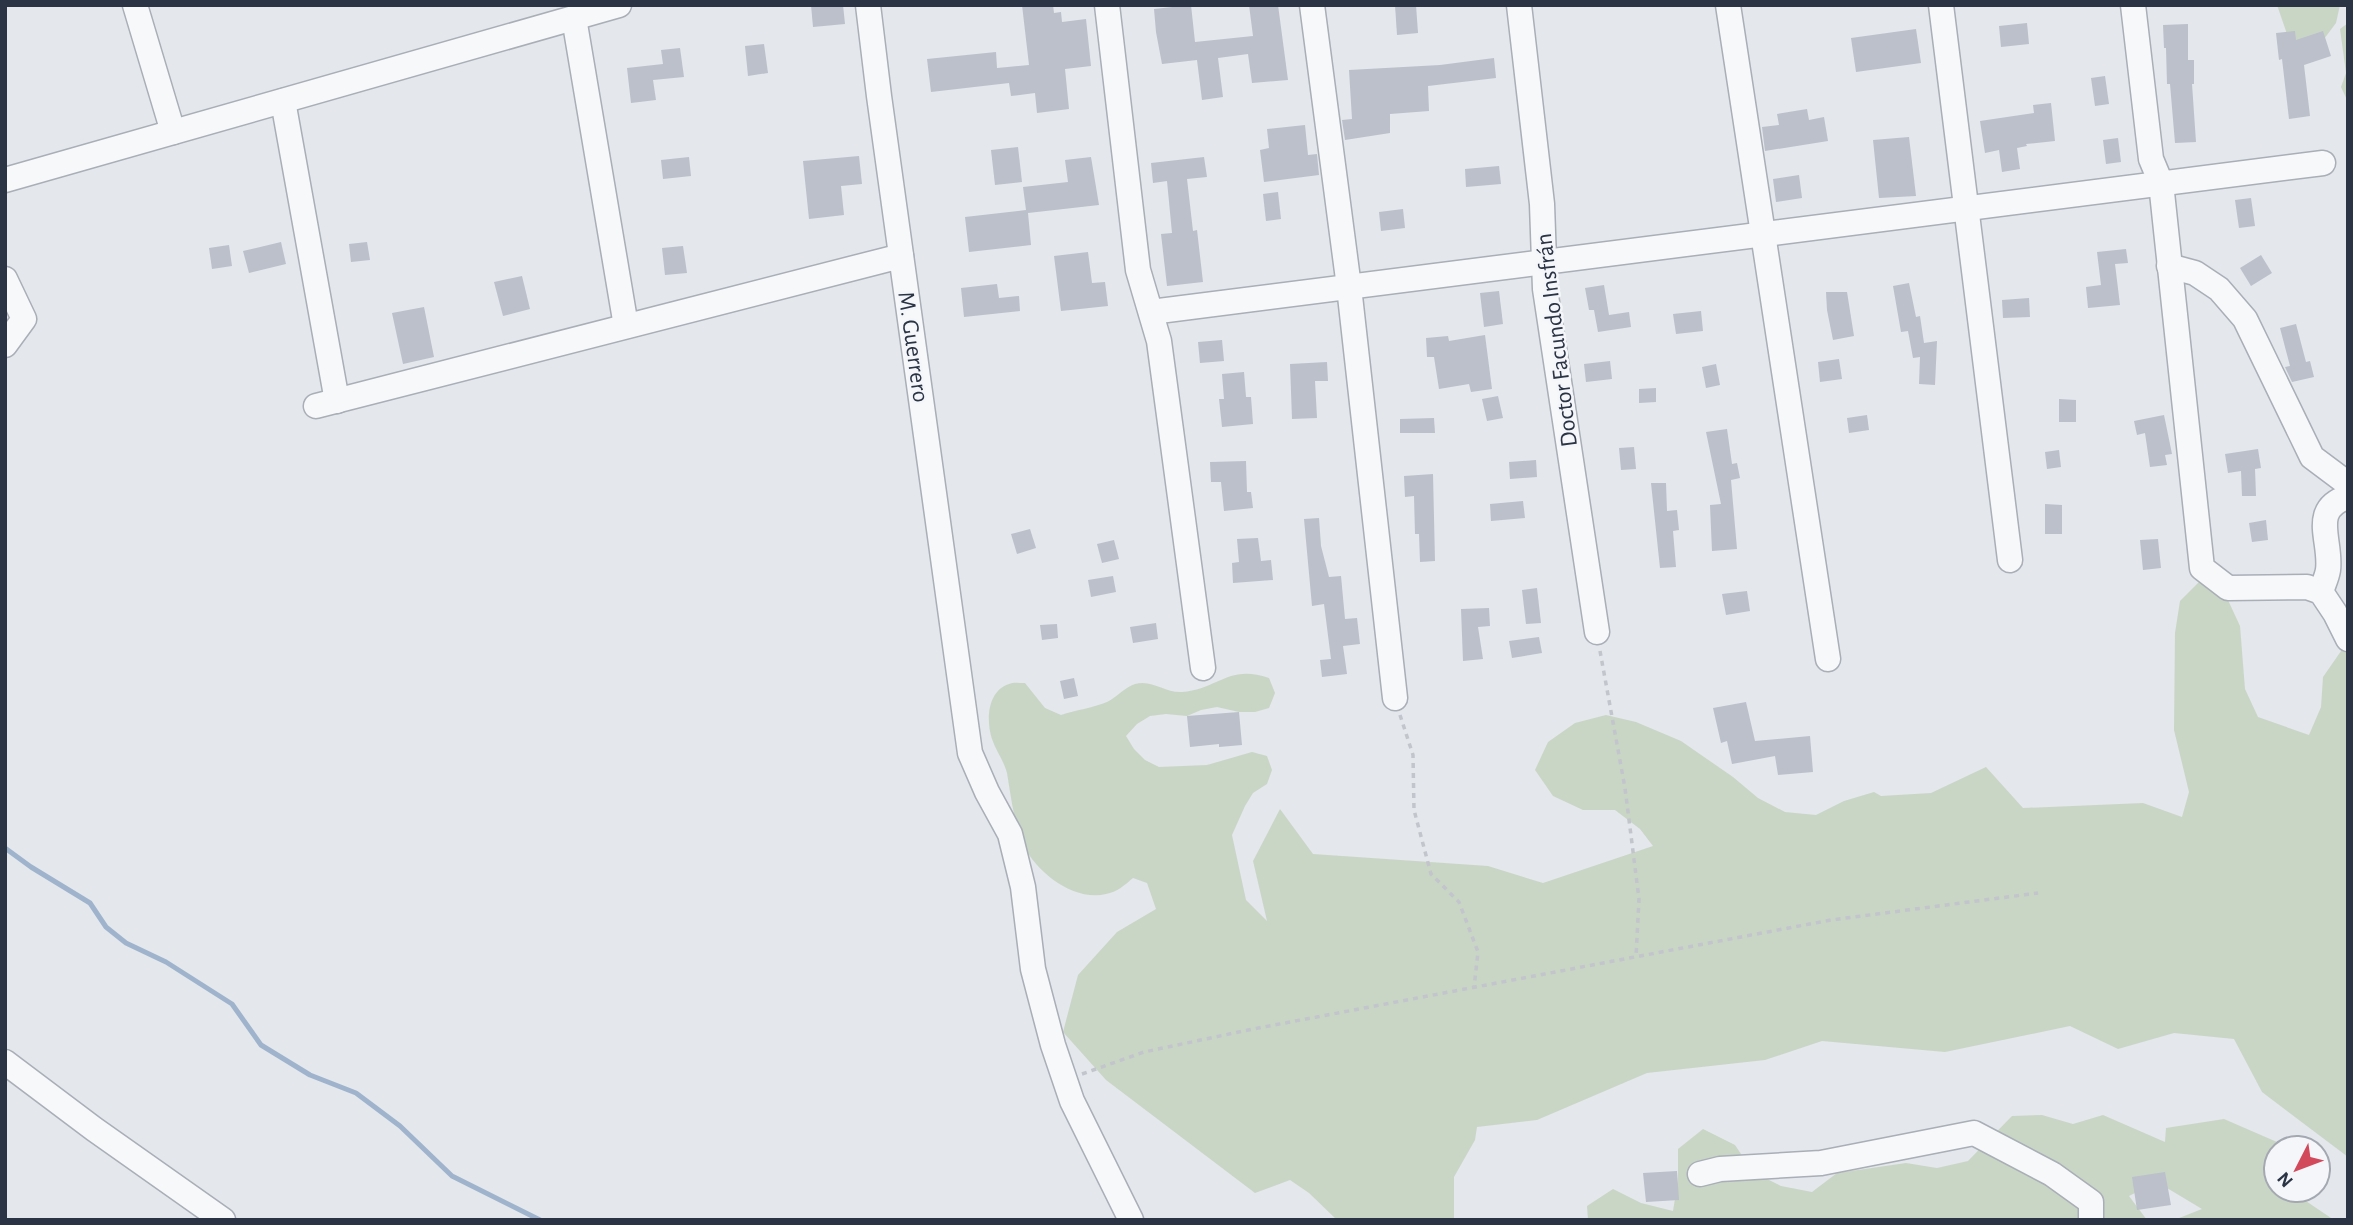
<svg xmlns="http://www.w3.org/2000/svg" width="2353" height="1225" font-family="'Alegreya Sans',sans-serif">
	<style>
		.green { fill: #c9d6c5 }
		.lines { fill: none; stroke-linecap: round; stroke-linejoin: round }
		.stream { stroke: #9fb4cc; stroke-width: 5 }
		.building { fill: #bbc0ca }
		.minor-casing { stroke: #a9aeb7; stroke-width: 27 }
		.path { stroke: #c2c5cb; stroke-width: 3.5; stroke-dasharray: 5 5; stroke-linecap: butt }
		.minor { stroke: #f7f8fa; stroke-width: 24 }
		.labels { text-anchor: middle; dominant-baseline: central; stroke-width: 5; stroke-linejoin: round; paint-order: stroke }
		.street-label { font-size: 24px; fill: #2b3445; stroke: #f4f6f9 }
	</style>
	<rect width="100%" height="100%" fill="#e4e7ec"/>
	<g class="green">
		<polygon points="2277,5 2340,5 2336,23 2318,47 2289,40"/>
		<polygon points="2348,23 2348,102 2341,87 2346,73 2340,29"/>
		<path d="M2202,579l25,19 13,28 5,63 13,28 51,18 12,-28 2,-30 25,-36v516l-86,-65 -28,-53 -60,-6 -56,16 -48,-23 -125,26 -123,-11 -57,19 -118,13 -110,47 -60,7 -2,13 -21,37v43h-117l-28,-27 -19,-13 -35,13 -149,-113 -43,-48 15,-57 39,-43 39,-23 -9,-26 -14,-5c-8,7 -16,14 -27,16 -31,8 -69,-21 -82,-48 -10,-23 -13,-49 -17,-73 -3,-12 -11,-22 -15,-34 -6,-18 -5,-48 17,-55 4,-2 11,-1 16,-1l20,25 16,7c14,-5 32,-7 46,-13 10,-5 18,-15 28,-18 17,-5 30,9 47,8 37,-3 46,-28 87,-14l6,15 -6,15 -14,4h-16l-22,-5 -16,3 -14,6 -21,-2 -16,2 -13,8 -11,12 8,13 11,11 14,7 48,-2 45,-13 15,4 5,14 -5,14 -14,9 -8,13 -13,29 14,65 21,21 -14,-60 27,-52 33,45 175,12 55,17 110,-37 -13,-17 -25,-19h-32l-30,-14 -18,-26 13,-28 27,-19 31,-8 30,7 45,19 52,36 25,21 27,14 31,3 28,-14 30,-9 7,4 50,-3 55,-26 37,41 120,-5 39,14 7,-25 -15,-62 1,-97 5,-32z"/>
		<polygon points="2042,1115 2073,1124 2103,1115 2165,1142 2166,1128 2224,1119 2277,1142 2279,1148 2276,1148 2276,1190 2295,1190 2297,1195 2334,1220 2174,1220 2202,1209 2157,1182 2129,1196 2147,1220 1588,1220 1587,1206 1613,1189 1641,1203 1673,1211 1678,1180 1678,1149 1703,1129 1735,1145 1753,1172 1781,1186 1812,1192 1837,1173 1906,1163 1937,1168 1968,1161 2012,1116"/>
	</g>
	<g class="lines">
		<polyline class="stream" points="5,848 31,867 90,903 106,927 126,943 166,962 232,1004 261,1045 310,1075 356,1093 400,1126 452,1176 540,1220"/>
	</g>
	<g class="building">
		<polygon points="811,5 843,5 845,24 813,27"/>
		<polygon points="1022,5 1053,5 1054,13 1061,12 1062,22 1086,19 1091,66 1065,69 1069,109 1037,113 1035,93 1011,96 1009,83 931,92 927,59 996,52 997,68 1029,65"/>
		<polygon points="1191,5 1195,42 1253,36 1249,5 1278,5 1288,80 1252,83 1248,54 1218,58 1223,97 1202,100 1197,60 1162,64 1156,32 1154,9"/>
		<polygon points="1395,5 1416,5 1418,33 1397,35"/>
		<polygon points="2027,23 2029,44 2001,47 1999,26"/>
		<polygon points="2188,24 2188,60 2194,60 2194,84 2192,84 2196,142 2175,143 2170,84 2167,84 2166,48 2164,48 2163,25"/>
		<polygon points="1916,29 1921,63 1856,72 1851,38"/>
		<polygon points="2295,31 2296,40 2323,31 2331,56 2304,65 2310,116 2289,119 2282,59 2279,60 2276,33"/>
		<polygon points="764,44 768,73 748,76 745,46"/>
		<polygon points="680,48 684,77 653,80 656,100 631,103 627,68 663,64 661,50"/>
		<polygon points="1494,58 1496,78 1428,86 1429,111 1390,114 1390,133 1345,140 1342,120 1352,119 1349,70 1440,65"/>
		<polygon points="2105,76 2109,104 2095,106 2091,78"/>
		<polygon points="2051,103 2055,141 2026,144 2027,146 2017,148 2020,169 2002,172 1999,150 1985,153 1980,121 2034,113 2033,105"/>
		<polygon points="1807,109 1809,120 1824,117 1828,141 1765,151 1762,127 1779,125 1777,114"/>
		<polygon points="1305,125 1308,155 1317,154 1319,175 1264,182 1260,150 1269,148 1267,129"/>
		<polygon points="1909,137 1916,196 1879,198 1873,140"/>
		<polygon points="2118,138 2121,162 2106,164 2103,140"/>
		<polygon points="1018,147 1022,182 995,185 991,150"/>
		<polygon points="859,156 862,184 841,186 844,215 809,219 803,161"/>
		<polygon points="689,157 691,176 663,179 661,160"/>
		<polygon points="1091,157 1099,205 1028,213 1031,245 969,252 965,217 1026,210 1023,187 1068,182 1065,160"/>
		<polygon points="1204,157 1207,177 1187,179 1193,231 1197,230 1203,282 1167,286 1161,234 1172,233 1167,181 1153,183 1151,163"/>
		<polygon points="1499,166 1501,184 1466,187 1465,169"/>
		<polygon points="1799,175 1802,198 1776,202 1773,179"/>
		<polygon points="1278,192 1281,219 1266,221 1263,194"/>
		<polygon points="2251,198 2255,226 2239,228 2235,200"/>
		<polygon points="1403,209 1405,228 1381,231 1379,212"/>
		<polygon points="281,242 286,264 249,273 243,251"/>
		<polygon points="367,242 370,260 351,262 349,244"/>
		<polygon points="229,245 232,266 212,269 209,248"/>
		<polygon points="683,246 687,273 665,275 662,248"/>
		<polygon points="2126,249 2128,263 2115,264 2120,305 2088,308 2086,287 2101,285 2097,252"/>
		<polygon points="1088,252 1092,283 1105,282 1108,306 1061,311 1054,256"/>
		<polygon points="2261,255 2272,273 2251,286 2240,268"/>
		<polygon points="522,276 530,309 503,316 494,282"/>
		<polygon points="1909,283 1916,317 1920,316 1924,343 1937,341 1935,385 1919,384 1920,357 1913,358 1908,331 1901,332 1893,286"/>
		<polygon points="997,284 999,298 1019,296 1020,311 964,317 961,288"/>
		<polygon points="1604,285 1609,315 1629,312 1631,327 1598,332 1594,310 1589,310 1585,288"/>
		<polygon points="1499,291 1503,324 1484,327 1480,293"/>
		<polygon points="1826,292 1847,292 1854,336 1833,340 1827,310"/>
		<polygon points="2029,298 2030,317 2003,318 2002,300"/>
		<polygon points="424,307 434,357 403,364 392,313"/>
		<polygon points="1701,311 1703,331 1676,334 1673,314"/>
		<polygon points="2296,324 2306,362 2310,361 2314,377 2292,382 2285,367 2290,366 2280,328"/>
		<polygon points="1485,335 1492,389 1471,392 1469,384 1439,389 1434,357 1427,357 1426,338 1448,336 1449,341"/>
		<polygon points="1222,340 1224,361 1200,363 1198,342"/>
		<polygon points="1839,359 1842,379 1820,382 1818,362"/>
		<polygon points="1610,361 1612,379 1586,382 1584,364"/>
		<polygon points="1327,362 1328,381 1315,381 1317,418 1292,419 1290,364"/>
		<polygon points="1716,364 1720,385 1706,388 1702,367"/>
		<polygon points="1244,372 1246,397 1251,397 1253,424 1222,427 1219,399 1224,399 1222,374"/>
		<polygon points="1656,388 1656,402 1639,403 1639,389"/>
		<polygon points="1498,396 1503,418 1487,421 1482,399"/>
		<polygon points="2059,399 2076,400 2076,422 2059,422"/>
		<polygon points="1867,415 1869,430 1849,433 1847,418"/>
		<polygon points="2164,415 2172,454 2165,455 2167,465 2150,467 2145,433 2137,435 2134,421"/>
		<polygon points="1434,418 1435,433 1400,433 1400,419"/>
		<polygon points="1727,429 1732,464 1737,463 1740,478 1731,480 1737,549 1712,551 1710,505 1721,504 1706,432"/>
		<polygon points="1634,447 1636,469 1621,470 1619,448"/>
		<polygon points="2258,449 2261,468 2255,469 2256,496 2242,496 2241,471 2228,473 2225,454"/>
		<polygon points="2059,450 2061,467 2047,469 2045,452"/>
		<polygon points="1536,460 1537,477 1510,479 1509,462"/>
		<polygon points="1246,461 1247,492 1251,492 1253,508 1224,511 1221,482 1211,482 1210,462"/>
		<polygon points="1433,474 1435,561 1420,562 1419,534 1415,534 1414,496 1405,497 1404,476"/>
		<polygon points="1651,483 1666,483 1667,511 1677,510 1679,530 1673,531 1676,567 1660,568"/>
		<polygon points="1523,501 1525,518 1491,521 1490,504"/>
		<polygon points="2045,504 2062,505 2062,534 2045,534"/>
		<polygon points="1319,518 1321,546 1329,577 1341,576 1345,619 1357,618 1360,644 1343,646 1347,674 1322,677 1320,660 1331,659 1324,604 1312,606 1304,519"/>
		<polygon points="2266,520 2268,540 2252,542 2249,523"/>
		<polygon points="1030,529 1036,548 1017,554 1011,534"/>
		<polygon points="1258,538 1261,561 1271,560 1273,580 1233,583 1232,563 1239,562 1237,539"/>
		<polygon points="2158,539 2161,568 2143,570 2140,540"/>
		<polygon points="1114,540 1119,559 1102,563 1097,544"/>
		<polygon points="1113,576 1116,592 1091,597 1088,580"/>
		<polygon points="1537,588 1541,623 1526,624 1522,590"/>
		<polygon points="1747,591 1750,611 1726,615 1722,594"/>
		<polygon points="1489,608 1490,626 1478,627 1483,659 1463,661 1461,609"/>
		<polygon points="1156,623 1158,639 1133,643 1130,627"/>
		<polygon points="1057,624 1058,638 1042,640 1040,625"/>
		<polygon points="1539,637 1542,653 1512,658 1509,641"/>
		<polygon points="1074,678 1078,696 1064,699 1060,681"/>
		<polygon points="1746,702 1755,741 1810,736 1813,772 1778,775 1775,756 1732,764 1727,741 1721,743 1713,708"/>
		<polygon points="1239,712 1242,745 1219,747 1219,744 1190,747 1187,716"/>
		<polygon points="1677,1171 1679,1200 1646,1202 1643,1173"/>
		<polygon points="2165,1172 2171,1205 2137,1210 2132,1177"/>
	</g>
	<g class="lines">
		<g class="minor-casing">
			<g id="minor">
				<polyline points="135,5 173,132"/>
				<polyline points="868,5 879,96 970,753 987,792 1010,834 1023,887 1033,969 1053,1045 1072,1101 1131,1220"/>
				<polyline points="1107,5 1138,270 1159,341 1203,668"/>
				<polyline points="1312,5 1349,287 1395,698"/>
				<polyline points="1519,5 1542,204 1545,289 1597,632"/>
				<polyline points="1728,5 1828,659"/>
				<polyline points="1941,5 2010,560"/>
				<polyline points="2133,5 2151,159 2161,183 2202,568 2228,588 2307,587 2321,592 2335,613 2348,639"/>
				<polyline points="574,18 626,326"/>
				<polyline points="283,101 337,401"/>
				<polyline points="5,180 619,5"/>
				<polyline points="2169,266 2195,273 2219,289 2245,319 2312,457 2348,484"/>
				<polyline points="5,279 24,319 5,345"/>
				<polyline points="1151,312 2323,163"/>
				<polyline points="316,406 901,256"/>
				<path d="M2321,592c2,-7 6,-15 7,-22 4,-29 -19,-61 20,-73"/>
				<polyline points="5,1062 94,1129 223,1220"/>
				<polyline points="1700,1174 1720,1169 1821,1163 1974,1133 2052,1174 2091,1202 2091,1220"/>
			</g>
		</g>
		<g class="path">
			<polyline points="1600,651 1625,788 1639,899 1636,957"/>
			<polyline points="1400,715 1413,755 1414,810 1431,874 1459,902 1478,952 1474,988"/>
			<polyline points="1082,1074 1144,1052 1253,1029 1831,920 2038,893"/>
		</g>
		<use href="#minor" class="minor"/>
	</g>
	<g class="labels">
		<g class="street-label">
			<text transform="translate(1557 340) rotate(-97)">Doctor Facundo Insfrán</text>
			<text transform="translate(913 347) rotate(82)">M. Guerrero</text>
		</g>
	</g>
	<rect width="2353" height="1225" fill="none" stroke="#2b3445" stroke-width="14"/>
	<g transform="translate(2297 1169) rotate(228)"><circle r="33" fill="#f4f6f9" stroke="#a4a8b1" stroke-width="2"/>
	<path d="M0-5L12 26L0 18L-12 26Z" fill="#d1495b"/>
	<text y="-10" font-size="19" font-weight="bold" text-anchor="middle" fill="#2b3445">N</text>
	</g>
</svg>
